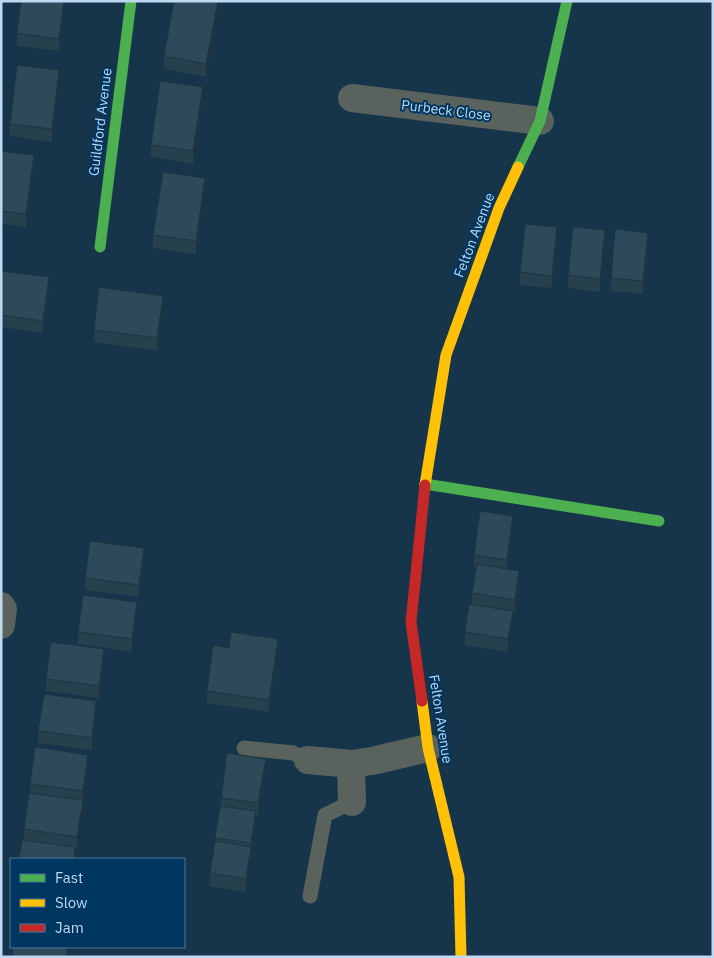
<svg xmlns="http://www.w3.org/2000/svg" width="714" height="958" font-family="'IBM Plex Sans',sans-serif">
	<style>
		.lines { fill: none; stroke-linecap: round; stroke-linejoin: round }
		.lane { stroke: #5a625e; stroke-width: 15 }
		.street { stroke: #5a625e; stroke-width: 28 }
		.fast { stroke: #4caf50; stroke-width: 11 }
		.slow { stroke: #ffc107; stroke-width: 11 }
		.jam { stroke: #c62828; stroke-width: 11 }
		.wall { fill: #26404d }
		.shaded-wall { fill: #1f343f }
		.building { fill: #2c4a5a; stroke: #1f343f }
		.labels { text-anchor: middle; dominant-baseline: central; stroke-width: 4; stroke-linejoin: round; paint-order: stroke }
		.street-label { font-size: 14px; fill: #bfd8f2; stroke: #003760 }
	</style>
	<rect width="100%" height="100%" fill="#16344a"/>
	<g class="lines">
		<g class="lane">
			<polyline points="244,748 293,753 308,760"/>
			<polyline points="310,896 325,815 352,802"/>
		</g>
		<g class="street">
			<polyline points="352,98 540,121"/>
			<polyline points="1,606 3,609 1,625"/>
			<polyline points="308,760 351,764 372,761 428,748"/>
			<polyline points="351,764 352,802"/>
		</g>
		<g class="fast">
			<polyline points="518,167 540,121 567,1"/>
			<polyline points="100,247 131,1"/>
			<polyline points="425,484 659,521"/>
		</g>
		<g class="slow">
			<polyline points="425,485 446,355 499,208 518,167"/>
			<polyline points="422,701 428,748 459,877 461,957"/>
		</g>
		<polyline class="jam" points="422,701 411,622 425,485"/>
	</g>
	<g class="wall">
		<polygon points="21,1 66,1 59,51 17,46 17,33"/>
		<polygon points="218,13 206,77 164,69 164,56"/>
		<polygon points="59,83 52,142 10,136 10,124"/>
		<polygon points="203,100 193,164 151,157 151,145"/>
		<polygon points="1,151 34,168 26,227 1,224"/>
		<polygon points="205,190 196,254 153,248 153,235"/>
		<polygon points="557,240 552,288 520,285 520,272"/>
		<polygon points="605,243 600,292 568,288 568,275"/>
		<polygon points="648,245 643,294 611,291 611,278"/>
		<polygon points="1,271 49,290 43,333 1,327"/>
		<polygon points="163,308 157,351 94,342 94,330"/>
		<polygon points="513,529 507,569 519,584 515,613 513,612 513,623 508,652 465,645 465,632 472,604 472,593 476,568 474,568 474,555"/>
		<polygon points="144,560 139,597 85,590 85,578"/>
		<polygon points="137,615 132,652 78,644 78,632"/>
		<polygon points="278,652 269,712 207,703 207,691"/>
		<polygon points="104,661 99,698 46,691 46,679"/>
		<polygon points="96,713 92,750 38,743 38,731"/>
		<polygon points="88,767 77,849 75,849 75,859 24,840 24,829 30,793 30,784"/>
		<polygon points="266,771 258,816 256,816 256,824 246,892 210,886 210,873 221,806 221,798"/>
	</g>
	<g class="shaded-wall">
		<polygon points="64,1 66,1 59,51 59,39"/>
		<polygon points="218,1 218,13 206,77 206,64"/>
		<polygon points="59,70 59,83 52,142 52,129"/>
		<polygon points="203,87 203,100 193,164 193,151"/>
		<polygon points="34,155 34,168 26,227 26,214"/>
		<polygon points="205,178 205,190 196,254 196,241"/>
		<polygon points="557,227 557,240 552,288 552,276"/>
		<polygon points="605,230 605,243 600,292 600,279"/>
		<polygon points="648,233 648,245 643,294 643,281"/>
		<polygon points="49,277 49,290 43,333 43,321"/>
		<polygon points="163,296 163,308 157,351 157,338"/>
		<polygon points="513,516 513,529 507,573 507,560"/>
		<polygon points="144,548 144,560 139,597 139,585"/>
		<polygon points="519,571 519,584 515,613 515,600"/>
		<polygon points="137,602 137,615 132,652 132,639"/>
		<polygon points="513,611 513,623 508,652 508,639"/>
		<polygon points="278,639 278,652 269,712 269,700"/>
		<polygon points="104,649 104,661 99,698 99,686"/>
		<polygon points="96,701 96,713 92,750 92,738"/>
		<polygon points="88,755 88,767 83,804 83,791"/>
		<polygon points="266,759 266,771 258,816 258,803"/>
		<polygon points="83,800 83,812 77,849 77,837"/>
		<polygon points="256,811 256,824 251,856 251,843"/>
		<polygon points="251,847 251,860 246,892 246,879"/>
		<polygon points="67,947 68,947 68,957 66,957"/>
	</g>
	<g class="building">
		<polygon points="21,1 64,1 59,39 17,33"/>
		<polygon points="174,1 218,1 206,64 164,56"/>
		<polygon points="17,65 59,70 52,129 10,124"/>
		<polygon points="160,81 203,87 193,151 151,145"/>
		<polygon points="1,151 34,155 26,214 1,211"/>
		<polygon points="163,172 205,178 196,241 153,235"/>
		<polygon points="525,224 557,227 552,276 520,272"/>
		<polygon points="573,227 605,230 600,279 568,275"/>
		<polygon points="615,229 648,233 643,281 611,278"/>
		<polygon points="1,271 49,277 43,321 1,315"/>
		<polygon points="99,287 163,296 157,338 94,330"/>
		<polygon points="480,511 513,516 507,560 474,555"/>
		<polygon points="90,541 144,548 139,585 85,578"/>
		<polygon points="477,564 519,571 515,600 472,593"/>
		<polygon points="83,595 137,602 132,639 78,632"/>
		<polygon points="469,604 513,611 508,639 465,632"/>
		<polygon points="231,632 278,639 269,700 207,691 213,645 229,648"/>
		<polygon points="51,642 104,649 99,686 46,679"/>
		<polygon points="44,694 96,701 92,738 38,731"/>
		<polygon points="35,747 88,755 83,791 30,784"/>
		<polygon points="227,753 266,759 258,803 221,798"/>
		<polygon points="29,793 83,800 77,837 24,829"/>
		<polygon points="220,806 256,811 251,843 215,838"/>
		<polygon points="22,840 75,847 74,859 19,859"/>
		<polygon points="215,841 251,847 246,879 210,873"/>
		<polygon points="13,947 67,947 66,957 12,957"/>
	</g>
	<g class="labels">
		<g class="street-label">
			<text transform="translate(446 110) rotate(7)">Purbeck Close</text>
			<text transform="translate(100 122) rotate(-83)">Guildford Avenue</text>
			<text transform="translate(474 235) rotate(-69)">Felton Avenue</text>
			<text transform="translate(441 719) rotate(81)">Felton Avenue</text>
		</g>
	</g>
	<rect width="714" height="958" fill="none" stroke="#bfd8f2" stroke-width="5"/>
	<rect x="10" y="858" width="175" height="90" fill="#003760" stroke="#4c779a"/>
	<rect x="20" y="874" width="25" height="8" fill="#4caf50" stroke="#4c779a"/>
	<text x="55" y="883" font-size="15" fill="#bfd8f2">Fast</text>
	<rect x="20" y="899" width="25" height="8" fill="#ffc107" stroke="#4c779a"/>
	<text x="55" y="908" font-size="15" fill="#bfd8f2">Slow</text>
	<rect x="20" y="924" width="25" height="8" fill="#c62828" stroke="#4c779a"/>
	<text x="55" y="933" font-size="15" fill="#bfd8f2">Jam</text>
</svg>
